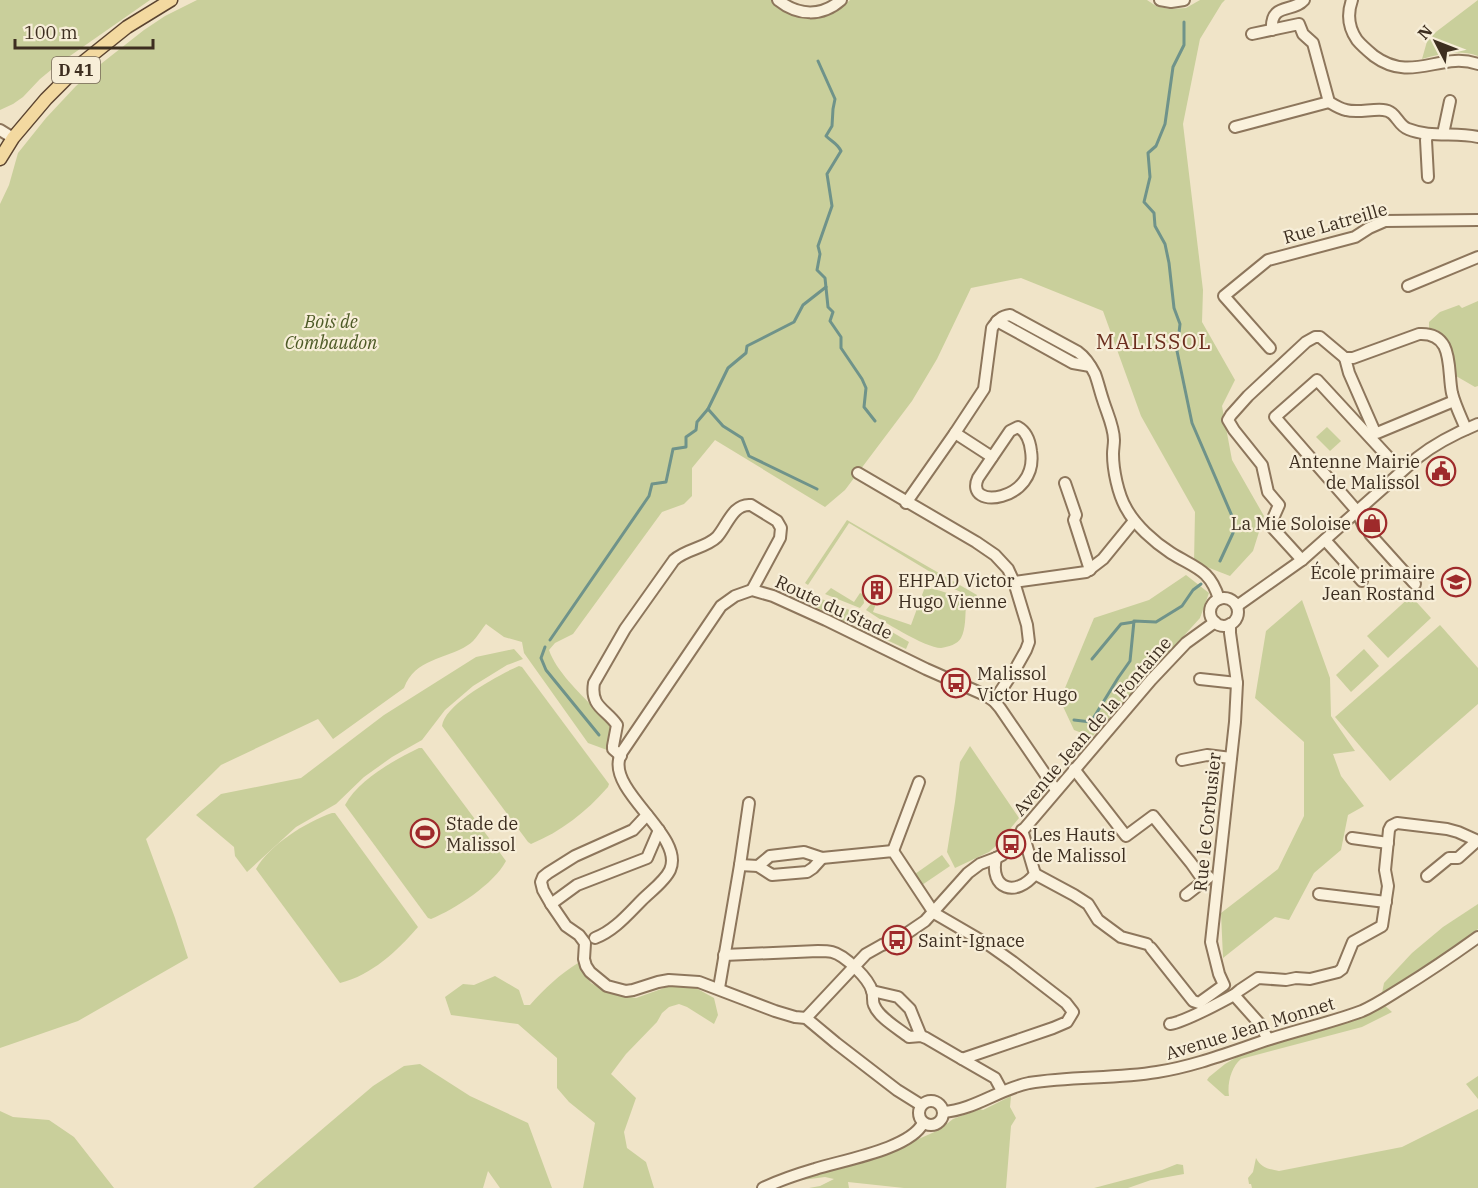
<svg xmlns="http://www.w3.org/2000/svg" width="1478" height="1188" font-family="'IBM Plex Serif',serif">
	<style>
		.green { fill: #c9cf9b }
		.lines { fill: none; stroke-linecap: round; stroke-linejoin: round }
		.stream { stroke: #6f938a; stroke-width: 3 }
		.minor-casing { stroke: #8d765c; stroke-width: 14 }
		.major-casing { stroke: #5b4430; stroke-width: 15 }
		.minor { stroke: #faf1dc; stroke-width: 10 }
		.major { stroke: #f3d9a0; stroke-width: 12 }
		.labels { text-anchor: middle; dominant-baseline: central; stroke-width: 4.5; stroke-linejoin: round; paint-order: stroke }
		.shield { fill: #f7eed8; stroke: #756857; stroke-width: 1.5 }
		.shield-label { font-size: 16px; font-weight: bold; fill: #3d2e20 }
		.street-label { font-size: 18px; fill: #3d2e20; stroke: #f7eed8 }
		.park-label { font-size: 18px; font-style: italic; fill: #4d5a26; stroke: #f7eed8 }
		.poi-label { font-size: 18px; fill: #3d2e20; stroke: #f7eed8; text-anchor: start }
		.quarter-label { font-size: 21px; letter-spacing: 1.5px; fill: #6b2e1e; stroke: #f7eed8 }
	</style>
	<rect width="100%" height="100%" fill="#f0e4c8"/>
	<g class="green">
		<polygon points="0,0 150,0 57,65 40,79 23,97 13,104 0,110"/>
		<path d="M197,0h579c10,6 23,19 35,19 14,1 29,-10 39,-19h297l9,6 13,3 17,-1 14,-8h25l-3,3 -22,36 -17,85 20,166 -1,32 33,58 -13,26 10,54 32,56 -11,35 -23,25 -36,-14 1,-50 -54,-96 -38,-105 -82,-33 -50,10 -34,71 -25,42 -67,89 -20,17 -110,-67 -23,28v28l-8,8 -22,8 -89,122 -18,9 -6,7c7,21 30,42 45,58 7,7 14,13 19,22l-6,20 -19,-7 -64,-90 -2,-11 -18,-5 -18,-13c-5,6 -11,17 -18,21 -23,15 -53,13 -64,43l-71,51 -15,-20 -97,46 -75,74 29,79 13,40 -110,63 -78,27v-844l9,-19 9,-32 28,-35 30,-32 26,-23 42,-33 21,-14z"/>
		<path d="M1478,0v56c-20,-7 -37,-2 -56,3l6,-21z"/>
		<path d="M1478,301v85l-3,1 -19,-11c1,-12 -7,-38 -17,-45 -1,-1 -9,-3 -10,-3v-6l11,-10 19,-7 3,3z"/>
		<polygon points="1327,427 1341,441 1330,451 1316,437"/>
		<path d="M847,520l130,75 -4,12c-4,-17 -24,-19 -40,-24l4,-7 -88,-53 -41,62 -3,-2z"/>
		<polygon points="1186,575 1209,593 1200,618 1092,737 1074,730 1060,700 1094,618 1149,600"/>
		<path d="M925,587c15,4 30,6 41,18 -1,11 0,23 -5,33 -3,6 -13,9 -20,10 -16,0 -60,-28 -75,-38l8,-10 3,1 -4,11 38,13z"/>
		<polygon points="831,588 854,602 860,593 863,594 864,603 860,608 825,594"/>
		<polygon points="1411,596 1431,618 1388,658 1367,636"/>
		<polygon points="819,598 857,613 851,625 814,606"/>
		<polygon points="1302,600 1330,678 1331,716 1355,751 1333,754 1341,776 1364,806 1348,815 1341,850 1314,873 1289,920 1275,917 1223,958 1221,913 1278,869 1304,816 1304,742 1255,698 1266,631"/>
		<polygon points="868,618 909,642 906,649 861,628"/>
		<polygon points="1440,625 1478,668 1478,704 1390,781 1335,717"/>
		<polygon points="514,649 523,659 507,665 473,686 445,710 422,740 392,757 364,777 336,804 296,827 247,872 235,856 234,847 196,815 221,794 301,778 384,715 476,657"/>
		<polygon points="1364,649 1379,666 1351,692 1336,675"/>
		<path d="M519,666l3,1 87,117 -1,3c-22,25 -46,44 -77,57l-3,-2 -86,-116c2,-22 58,-52 77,-60z"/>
		<polygon points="970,746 1019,818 997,845 989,852 955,868 947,852 955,802 960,762"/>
		<path d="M419,748h3l84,113c-12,23 -51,48 -75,58l-3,-1 -83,-113c13,-25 49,-45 74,-57z"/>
		<path d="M332,813h3l83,114c-21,24 -46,48 -78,56l-84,-114c13,-24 50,-47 76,-56z"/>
		<polygon points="942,855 950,866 922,885 915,874"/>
		<polygon points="1478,904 1478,929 1435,959 1382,993 1384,983 1412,953 1443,927"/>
		<path d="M578,963l13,20 17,10 28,5 31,-11 11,-2 16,2 20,11 4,17 -4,9 -27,-17 -8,-3 -10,3 -7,6 -5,9 -31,32 -15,20 25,24 -12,34 3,16 19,14 8,26h-71l12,-65 -26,-21 -12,-14v-30l-39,-34 -67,-9 -6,-18 18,-13 11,1 21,-9 24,14 5,15h6c15,-17 29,-30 48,-42z"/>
		<path d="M1383,1004l9,8 -30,15 -121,32c-10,8 -14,25 -12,37h-4l-18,-16 2,-3 16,-13 12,-7z"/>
		<polygon points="420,1064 470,1096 528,1123 552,1188 500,1188 488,1171 483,1188 253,1188 373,1086 404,1066"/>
		<polygon points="1478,1076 1478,1099 1466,1084"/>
		<polygon points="1011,1096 1010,1107 1016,1118 1011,1126 1006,1188 904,1188 848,1182 849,1188 809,1188 820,1186 834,1179 825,1177 802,1180 802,1178 866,1162 939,1130 953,1119 980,1109 983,1110"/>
		<path d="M1478,1109v79h-226l-1,-4h-2l-1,-6 5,-6 3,-14c5,10 13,11 23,13l123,-24z"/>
		<polygon points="0,1111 13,1117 49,1120 74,1137 114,1188 0,1188"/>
		<polygon points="1177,1164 1183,1165 1184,1174 1151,1180 1128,1188 1094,1188 1162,1170"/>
	</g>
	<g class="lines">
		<g class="stream">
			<polyline points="1184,22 1184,45 1173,67 1165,124 1156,146 1148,153 1150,177 1144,202 1154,213 1155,226 1165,244 1169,263 1174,308 1180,324 1177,351 1192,423 1235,523 1233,533 1220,561"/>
			<path d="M818,61l17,38 -2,10 -1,17 -6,10c6,6 11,7 15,15l-14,23 5,32 -14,40 2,8 -3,16 8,8 3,29 5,5 -3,9 11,16v11l21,31 4,9 -2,19 11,14"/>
			<polyline points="708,409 723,426 742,438 749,456 817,489"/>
			<polyline points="550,640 649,496 652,484 666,482 673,449 686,447 686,437 696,430 697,422 708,409 728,368 746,353 747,346 794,322 803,305 826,287"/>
			<polyline points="545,647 541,658 546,670 599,735"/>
			<polyline points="1092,659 1121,624 1134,622"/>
			<polyline points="1074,720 1091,722 1118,678 1130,661 1134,621 1156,622 1182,606 1193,590 1201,584"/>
		</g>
		<g class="minor-casing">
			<g id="minor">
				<path d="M778,0c20,16 44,17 63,0"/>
				<polyline points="1160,0 1171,2 1184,0"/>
				<path d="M1352,0c-5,14 -4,27 5,40 5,6 11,11 17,16 38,28 67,-5 104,8"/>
				<path d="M1272,30c-2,-28 21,-17 32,-30"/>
				<path d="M1252,34l47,-10 4,10 10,9 16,59c5,3 11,7 17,8 11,3 25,-1 37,0 14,1 14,15 25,19 22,9 47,3 70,8"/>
				<polyline points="1235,127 1329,102"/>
				<polyline points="0,130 13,138"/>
				<polyline points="1428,134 1426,140 1428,177"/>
				<polyline points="1443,134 1450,101"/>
				<polyline points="1408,286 1478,257"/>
				<polyline points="997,321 1073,363 1090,366"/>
				<polyline points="1270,348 1224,296 1268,260 1355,237 1369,228 1385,221 1478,220"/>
				<polyline points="1345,358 1349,373 1374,430 1377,433 1454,401"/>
				<path d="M1018,427c9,5 12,15 13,24 8,51 -68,60 -53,27l32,-47z"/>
				<polyline points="955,433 992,457"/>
				<polyline points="858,473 976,542 995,555 1008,569 1014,582 1027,625 1029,642 1026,650 1017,666 994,701"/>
				<polyline points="1065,483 1076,515 1074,520 1090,570"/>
				<path d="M906,503l49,-70 29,-44 8,-61c5,-7 9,-12 18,-13l68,37c7,5 13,14 17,22 3,8 5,17 8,26 4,13 11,27 11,40 0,5 -1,9 -1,14 0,16 5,40 13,54 9,17 28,34 45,45 24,15 39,16 48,46"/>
				<polyline points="1364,527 1357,511 1275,417 1317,380 1389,458"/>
				<polyline points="1370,534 1415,584"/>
				<polyline points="1325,540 1362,581"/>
				<path d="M1302,560l-30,-33 -1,-4 8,-18 -11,-13 -6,-27 -28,-35 -6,-10 3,-5 17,-19 58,-54 9,-5h5l25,21h8l66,-24c36,-2 28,36 33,59 3,12 9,24 14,36"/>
				<polyline points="1014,582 1086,572 1103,559 1134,521"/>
				<circle cx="1224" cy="612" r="14"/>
				<path d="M1237,606l65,-46 115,-102c19,-15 39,-25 61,-34"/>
				<polyline points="1200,679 1237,683"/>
				<path d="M621,756l-8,-7v-3l4,-21c-11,-16 -27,-18 -23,-42l31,-54 49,-69c12,-11 32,-12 43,-23 10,-11 16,-34 34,-32l26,16 4,7 -1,10 -28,52"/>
				<polyline points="1182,760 1207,755 1231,758"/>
				<polyline points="1074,769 1126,836 1153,816 1191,863 1203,880"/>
				<polyline points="647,815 633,830 575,856 548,873 543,877 541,882 543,890 551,904 566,926 579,935 585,943 584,959 586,966 590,972 607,986 626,991 633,990 658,982 669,980 699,982 775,1011 795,1017 806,1018 836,1043 897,1090 921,1105"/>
				<polyline points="1352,838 1388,843"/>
				<polyline points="893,851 919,782"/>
				<path d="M996,858c-7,31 20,40 39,16l-13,-44"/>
				<polyline points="740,865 758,866 772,875 807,872 813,868 822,858"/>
				<polyline points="1035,874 1074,895 1088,904 1098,920 1121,937 1147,944"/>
				<polyline points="1427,876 1449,858 1458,858 1477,841"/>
				<polyline points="1319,894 1386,902"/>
				<polyline points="1186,895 1209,877"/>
				<polyline points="551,904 577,885 647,858 659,830"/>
				<path d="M595,938c19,-7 33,-24 47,-38 9,-9 23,-19 28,-30 15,-33 -58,-76 -51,-110 0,-3 2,-5 3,-8l99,-146 14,-10 17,-6 21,6 53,24 100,49 59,26 9,6 6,7 56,82"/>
				<polyline points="1151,948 1193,1001 1199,1003 1224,985 1219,974 1211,942 1235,722 1237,683 1230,633 1230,624"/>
				<path d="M724,955l94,-4c5,0 10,0 14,1 13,3 37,27 40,39 2,5 0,10 2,14 5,13 25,24 35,32l12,-1 5,2 36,21 91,-31 14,-6 6,-10 -7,-9 -53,-41 -24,-17 -55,-32 -41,-62 -71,7 -18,-6 -34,4 -12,10"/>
				<polyline points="719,988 740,865 749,803"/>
				<polyline points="872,991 898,997 910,1009 921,1036"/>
				<polyline points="1234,995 1259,1023 1268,1039"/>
				<polyline points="806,1018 866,954 882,945 897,940 925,921 968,873 980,864 996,858 1002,855 1151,680 1186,643 1215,622"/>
				<path d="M1170,1024c15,-2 49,-21 64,-29l6,-5 18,-12 28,2 10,-2 14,1 28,-7 4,-3 11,-27 29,-16 6,-40 -3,-16 4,-40 2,-4 6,-3 50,6 11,3 20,9"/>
				<polyline points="962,1059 995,1078 1002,1091"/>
				<circle cx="931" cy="1113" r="12"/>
				<path d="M943,1112c31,-2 56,-23 86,-29 43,-7 86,-4 128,-11 39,-6 76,-21 113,-33 31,-10 63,-17 92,-28 14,-6 27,-15 40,-23 26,-16 51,-33 76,-51"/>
				<path d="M763,1188c17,-8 35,-14 52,-19 28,-9 95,-20 108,-46"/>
			</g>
		</g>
		<g class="major-casing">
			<polyline id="major" points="0,159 13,138 46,99 82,63 127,27 171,0"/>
		</g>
		<use href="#minor" class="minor"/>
		<use href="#major" class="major"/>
	</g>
	<defs>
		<g id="civic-ring" transform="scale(1.5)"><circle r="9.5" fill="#f7eed8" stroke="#9e2a2b" stroke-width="1.5"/><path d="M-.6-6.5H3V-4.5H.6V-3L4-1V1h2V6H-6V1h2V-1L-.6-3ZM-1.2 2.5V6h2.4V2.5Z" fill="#9e2a2b"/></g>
		<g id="shop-ring" transform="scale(1.5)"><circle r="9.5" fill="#f7eed8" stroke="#9e2a2b" stroke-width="1.5"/><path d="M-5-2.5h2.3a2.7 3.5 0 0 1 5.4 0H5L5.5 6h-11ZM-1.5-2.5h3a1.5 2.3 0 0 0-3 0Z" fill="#9e2a2b"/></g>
		<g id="school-ring" transform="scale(1.5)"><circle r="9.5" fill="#f7eed8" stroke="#9e2a2b" stroke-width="1.5"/><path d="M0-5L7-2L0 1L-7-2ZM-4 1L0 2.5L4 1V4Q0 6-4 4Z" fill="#9e2a2b"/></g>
		<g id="building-ring" transform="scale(1.5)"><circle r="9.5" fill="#f7eed8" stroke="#9e2a2b" stroke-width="1.5"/><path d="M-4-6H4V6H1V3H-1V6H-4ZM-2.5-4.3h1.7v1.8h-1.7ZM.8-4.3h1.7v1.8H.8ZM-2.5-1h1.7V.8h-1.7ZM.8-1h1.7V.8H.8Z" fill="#9e2a2b"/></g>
		<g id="bus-ring" transform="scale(1.5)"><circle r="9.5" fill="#f7eed8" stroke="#9e2a2b" stroke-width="1.5"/><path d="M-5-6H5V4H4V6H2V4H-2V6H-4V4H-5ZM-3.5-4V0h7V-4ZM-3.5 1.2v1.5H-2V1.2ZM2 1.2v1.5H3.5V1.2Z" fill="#9e2a2b"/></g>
		<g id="stadium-ring" transform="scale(1.5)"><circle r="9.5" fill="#f7eed8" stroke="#9e2a2b" stroke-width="1.5"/><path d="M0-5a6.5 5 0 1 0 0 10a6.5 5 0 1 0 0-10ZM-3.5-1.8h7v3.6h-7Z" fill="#9e2a2b"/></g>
	</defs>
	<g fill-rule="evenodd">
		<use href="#civic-ring" x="1441" y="471"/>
		<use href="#shop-ring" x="1372" y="523"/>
		<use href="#school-ring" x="1456" y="582"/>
		<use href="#building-ring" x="877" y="590"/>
		<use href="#bus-ring" x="956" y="683"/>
		<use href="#stadium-ring" x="425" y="833"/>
		<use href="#bus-ring" x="1011" y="844"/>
		<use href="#bus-ring" x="897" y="940"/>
	</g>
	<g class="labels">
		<rect class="shield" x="52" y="57" width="48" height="26" rx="4.5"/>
		<g class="shield-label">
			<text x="76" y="70">D 41</text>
		</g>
		<g class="street-label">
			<text transform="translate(1335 223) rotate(-16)">Rue Latreille</text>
			<text transform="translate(834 607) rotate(25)">Route du Stade</text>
			<text transform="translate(1092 726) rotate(-49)">Avenue Jean de la Fontaine</text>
			<text transform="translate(1207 822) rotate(-84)">Rue le Corbusier</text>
			<text transform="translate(1250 1028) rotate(-17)">Avenue Jean Monnet</text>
		</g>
		<g class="park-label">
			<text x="331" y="321">Bois de<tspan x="331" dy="21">Combaudon</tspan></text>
		</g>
		<g class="poi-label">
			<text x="1420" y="461" text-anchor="end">Antenne Mairie<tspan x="1420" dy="21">de Malissol</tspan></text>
			<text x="1351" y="523" text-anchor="end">La Mie Soloise</text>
			<text x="1435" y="572" text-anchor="end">École primaire<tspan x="1435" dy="21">Jean Rostand</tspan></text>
			<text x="898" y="580">EHPAD Victor<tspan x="898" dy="21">Hugo Vienne</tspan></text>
			<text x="977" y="673">Malissol<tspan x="977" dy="21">Victor Hugo</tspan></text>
			<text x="446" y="823">Stade de<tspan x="446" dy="21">Malissol</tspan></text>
			<text x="1032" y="834">Les Hauts<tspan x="1032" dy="21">de Malissol</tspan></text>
			<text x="918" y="940">Saint-Ignace</text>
		</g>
		<g class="quarter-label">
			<text x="1154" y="341">MALISSOL</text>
		</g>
	</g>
	<g transform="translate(1436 42) rotate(312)" stroke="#f7eed8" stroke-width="4.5" paint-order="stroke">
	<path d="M0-4.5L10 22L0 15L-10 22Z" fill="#3d2e20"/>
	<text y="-9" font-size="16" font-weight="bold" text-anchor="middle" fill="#3d2e20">N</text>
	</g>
	<path d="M15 39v9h138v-9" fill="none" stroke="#3d2e20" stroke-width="3"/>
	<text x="24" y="39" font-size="18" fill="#3d2e20" stroke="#f7eed8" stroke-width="4.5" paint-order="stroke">100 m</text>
</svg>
